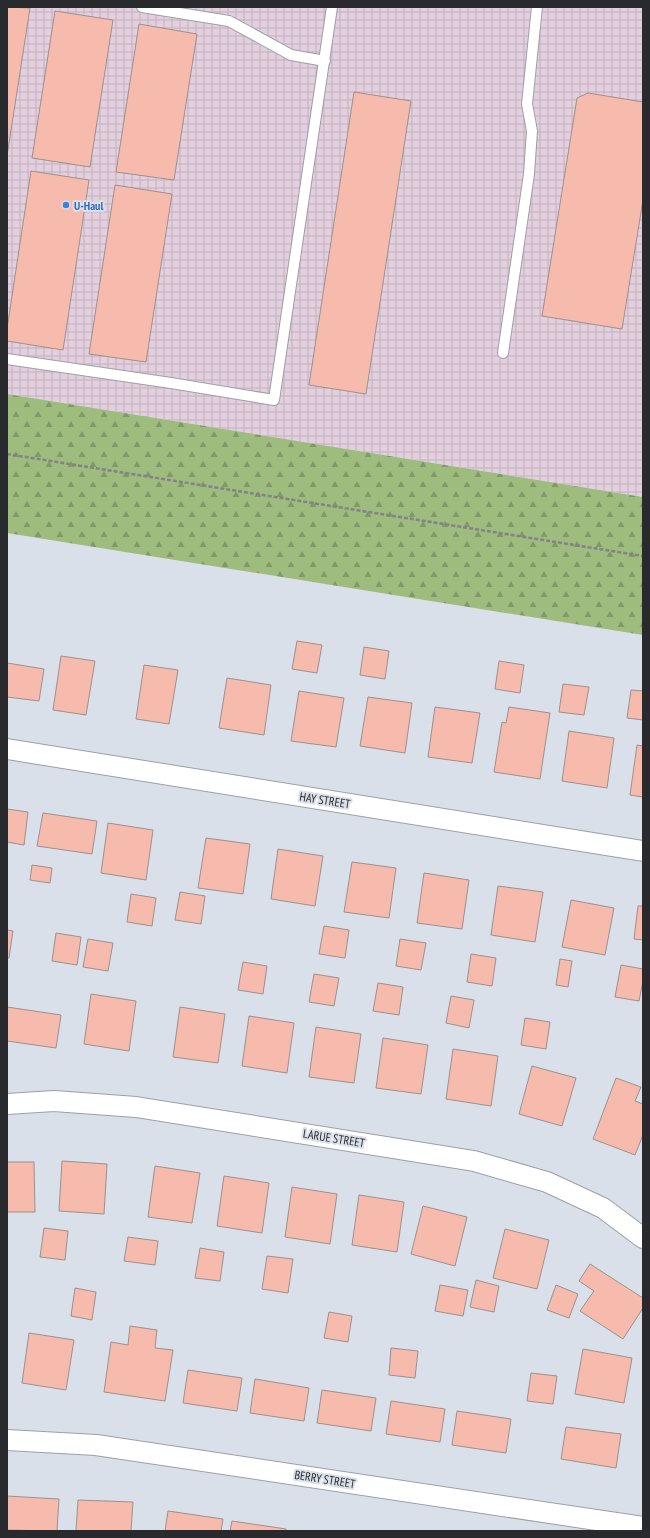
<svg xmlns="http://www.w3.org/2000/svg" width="650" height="1538" font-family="'PT Sans Narrow',sans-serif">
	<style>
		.industrial { fill: url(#industrial-grid) }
		.forest { fill: url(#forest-firs) }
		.building { fill: #f7bbae; stroke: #9c908e }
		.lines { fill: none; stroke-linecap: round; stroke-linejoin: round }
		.service-casing { stroke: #9ba0a8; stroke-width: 12 }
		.minor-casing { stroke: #9ba0a8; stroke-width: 22 }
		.path { stroke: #80848a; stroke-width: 2.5; stroke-dasharray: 4 2; stroke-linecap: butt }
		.service { stroke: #fff; stroke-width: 10 }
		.minor { stroke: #fff; stroke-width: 20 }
		.shop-dot { fill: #3f7fe0; stroke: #dae0e9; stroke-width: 1.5 }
		.labels { text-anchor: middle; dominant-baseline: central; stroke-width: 4; stroke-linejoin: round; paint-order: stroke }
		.shop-label { font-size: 12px; font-weight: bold; fill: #366cbe; stroke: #dae0e9; text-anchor: start }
		.street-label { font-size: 12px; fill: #282a2d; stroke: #dae0e9 }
	</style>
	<defs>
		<pattern id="industrial-grid" width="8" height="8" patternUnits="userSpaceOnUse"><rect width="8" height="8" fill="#e3cfde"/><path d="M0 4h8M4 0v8" fill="none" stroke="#c3b2bf"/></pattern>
		<pattern id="forest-firs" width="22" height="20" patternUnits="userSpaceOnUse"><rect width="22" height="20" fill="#9dbc7e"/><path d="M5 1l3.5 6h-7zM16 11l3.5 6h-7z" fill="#809968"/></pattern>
	</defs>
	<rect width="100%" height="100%" fill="#dae0e9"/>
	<polygon class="industrial" points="7,7 643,7 643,497 7,394"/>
	<polygon class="forest" points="7,394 643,497 643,635 7,533"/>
	<g class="building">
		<polygon points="7,7 30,8 7,156"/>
		<polygon points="55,11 113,20 90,167 32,158"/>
		<polygon points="139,24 197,34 174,180 116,172"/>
		<polygon points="354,92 411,101 366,394 309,385"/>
		<polygon points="588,93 643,102 643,200 622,329 542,316 577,98"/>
		<polygon points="31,171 89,180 63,350 7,341 7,329"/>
		<polygon points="115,185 172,194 146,362 89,354"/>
		<polygon points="297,641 322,645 317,673 292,669"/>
		<polygon points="364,647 389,651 385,679 360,675"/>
		<polygon points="61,656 95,661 86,715 53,710"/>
		<polygon points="499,661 524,665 520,693 495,689"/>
		<polygon points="7,663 44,669 39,701 7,697"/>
		<polygon points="144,665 178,670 169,724 136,719"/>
		<polygon points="227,678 271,685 264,735 219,728"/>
		<polygon points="563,684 589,687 584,715 559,712"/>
		<polygon points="631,690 643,691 643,720 627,718"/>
		<polygon points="299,691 344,698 336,747 291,741"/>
		<polygon points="368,697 412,703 405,753 360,746"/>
		<polygon points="435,707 480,713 472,763 428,757"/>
		<polygon points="509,707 550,713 540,779 494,772 502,722 506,723"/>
		<polygon points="569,731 614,738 607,788 562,781"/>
		<polygon points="637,745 643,746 643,797 630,795"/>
		<polygon points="7,809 28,812 24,845 7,842"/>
		<polygon points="43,813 97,821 92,854 37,846"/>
		<polygon points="108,823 153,830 146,880 101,873"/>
		<polygon points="206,838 250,844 243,894 198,888"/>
		<polygon points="278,849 323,856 315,906 271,899"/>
		<polygon points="352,862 396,868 389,918 344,912"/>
		<polygon points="32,865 52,868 50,883 30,880"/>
		<polygon points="424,873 469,880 462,929 417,923"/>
		<polygon points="498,886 543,892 535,942 491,935"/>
		<polygon points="180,892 205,896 201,924 175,920"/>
		<polygon points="131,894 156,898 152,926 127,922"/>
		<polygon points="571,900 614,908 605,955 562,947"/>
		<polygon points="638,906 643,906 643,940 634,939"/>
		<polygon points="324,926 349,930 345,958 319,954"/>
		<polygon points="7,930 13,931 9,958 7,958"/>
		<polygon points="56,933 81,937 77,965 52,961"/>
		<polygon points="88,939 113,943 108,971 83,967"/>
		<polygon points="400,939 426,943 421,970 396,966"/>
		<polygon points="471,954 496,958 492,986 467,982"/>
		<polygon points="560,959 572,961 568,987 556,985"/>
		<polygon points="243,962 267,966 263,994 238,990"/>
		<polygon points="621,965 643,969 643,981 639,1001 615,997"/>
		<polygon points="314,974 339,978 334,1006 309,1002"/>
		<polygon points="378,983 403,987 399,1015 373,1011"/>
		<polygon points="91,994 136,1001 129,1051 84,1044"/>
		<polygon points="451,996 474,1000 469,1028 446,1023"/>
		<polygon points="7,1007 61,1015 56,1048 7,1041"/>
		<polygon points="180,1007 225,1014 218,1063 173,1057"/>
		<polygon points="249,1016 294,1023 287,1073 242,1066"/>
		<polygon points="525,1018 550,1022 546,1049 521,1045"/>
		<polygon points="316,1027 361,1034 354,1083 309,1077"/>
		<polygon points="383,1038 428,1045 421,1094 376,1088"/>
		<polygon points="453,1049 498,1056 491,1106 446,1099"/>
		<polygon points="532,1066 576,1078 562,1126 519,1114"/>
		<polygon points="616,1078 641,1087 635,1101 643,1104 643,1135 635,1155 593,1139"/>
		<polygon points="62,1161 107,1164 104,1214 59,1211"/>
		<polygon points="7,1162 34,1162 35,1212 7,1212"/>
		<polygon points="155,1166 200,1173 192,1223 148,1217"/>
		<polygon points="224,1176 269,1183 262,1233 217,1226"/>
		<polygon points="292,1187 337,1194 330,1244 285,1237"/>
		<polygon points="359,1195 404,1202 397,1252 352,1245"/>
		<polygon points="423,1206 467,1217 455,1266 411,1254"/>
		<polygon points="44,1228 68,1231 65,1260 40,1257"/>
		<polygon points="505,1229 549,1240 537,1289 493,1278"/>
		<polygon points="128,1237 158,1241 155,1265 124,1261"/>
		<polygon points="200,1248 224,1252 220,1281 195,1278"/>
		<polygon points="267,1256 293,1259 288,1293 262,1289"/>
		<polygon points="590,1264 643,1298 643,1308 623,1339 580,1311 594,1291 579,1281"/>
		<polygon points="476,1280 499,1286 494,1312 470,1307"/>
		<polygon points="440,1285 468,1290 463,1316 435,1311"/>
		<polygon points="556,1285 578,1294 569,1318 547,1310"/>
		<polygon points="75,1288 96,1292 92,1320 71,1316"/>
		<polygon points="329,1312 352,1316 348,1342 324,1338"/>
		<polygon points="130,1326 157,1330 155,1348 173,1350 165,1401 104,1392 111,1342 128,1345"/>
		<polygon points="29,1333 74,1340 66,1390 22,1383"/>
		<polygon points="391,1348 418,1351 415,1378 389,1375"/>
		<polygon points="583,1349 632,1358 624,1403 575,1394"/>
		<polygon points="188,1370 242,1378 237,1411 183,1403"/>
		<polygon points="531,1373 557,1376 553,1404 527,1401"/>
		<polygon points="255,1379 309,1388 304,1421 250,1413"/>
		<polygon points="322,1390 376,1398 371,1431 317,1423"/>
		<polygon points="391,1401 445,1409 440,1442 386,1434"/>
		<polygon points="457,1411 511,1419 506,1453 452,1445"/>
		<polygon points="566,1427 621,1434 616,1468 561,1459"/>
		<polygon points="7,1496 59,1499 57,1531 7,1530"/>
		<polygon points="78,1500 133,1502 131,1531 76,1531"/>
		<polygon points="168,1511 223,1519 221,1531 165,1531"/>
		<polygon points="232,1521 286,1529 286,1531 230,1531"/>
	</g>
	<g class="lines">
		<g class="service-casing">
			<g id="service">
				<polyline points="142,7 229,21 291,55 325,61"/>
				<polyline points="503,353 529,174 532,131 527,104 537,7"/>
				<polyline points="7,359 171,383 274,400 332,7"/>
			</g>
		</g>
		<g class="minor-casing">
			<g id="minor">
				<polyline points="7,749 643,851"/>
				<polyline points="7,1104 54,1101 136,1107 474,1161 547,1182 603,1208 643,1238"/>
				<polyline points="7,1440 96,1445 643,1527"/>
			</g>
		</g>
		<polyline class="path" points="7,454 643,556"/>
		<use href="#service" class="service"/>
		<use href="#minor" class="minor"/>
	</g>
	<circle class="shop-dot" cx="66" cy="205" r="4"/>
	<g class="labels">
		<g class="shop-label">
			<text x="74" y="205">U-Haul</text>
		</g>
		<g class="street-label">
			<text transform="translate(325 800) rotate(9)">HAY STREET</text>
			<text transform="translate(334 1138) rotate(9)">LARUE STREET</text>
			<text transform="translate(325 1479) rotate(9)">BERRY STREET</text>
		</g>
	</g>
	<rect width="650" height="1538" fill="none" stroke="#282a2d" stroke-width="16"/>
</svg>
